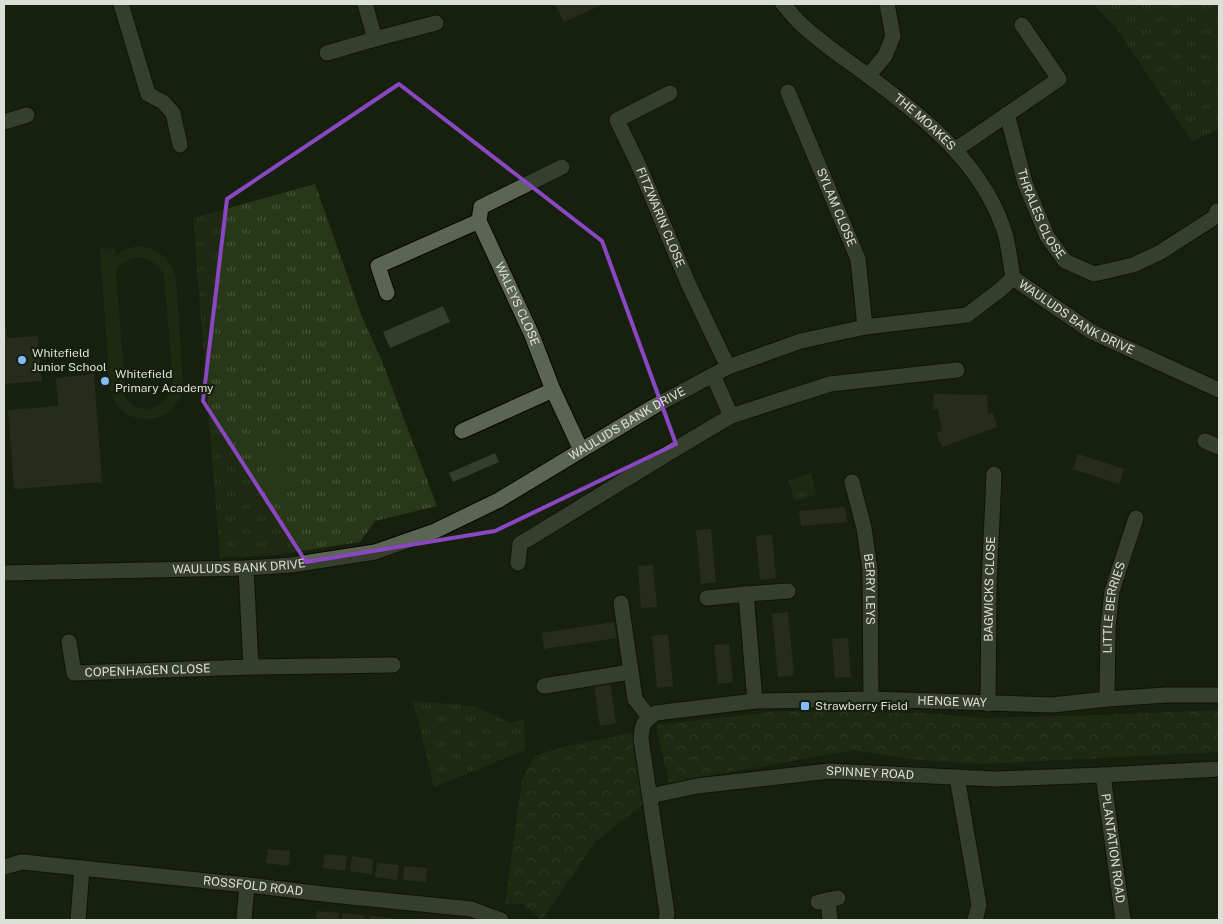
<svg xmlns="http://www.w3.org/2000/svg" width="1223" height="924" font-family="'Public Sans',sans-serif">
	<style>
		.forest { fill: url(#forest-crowns) }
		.park { fill: url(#park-tufts) }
		.garden { fill: #283717 }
		.building { fill: #353d2c }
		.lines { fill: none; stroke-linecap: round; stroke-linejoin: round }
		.minor-casing { stroke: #040800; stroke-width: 17 }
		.minor { stroke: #5c6553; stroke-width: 15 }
		.marked { fill: none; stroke: #8947c2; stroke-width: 4; stroke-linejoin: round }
		.poi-dot { fill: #83bcfb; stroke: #171f0f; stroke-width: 2 }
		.labels { text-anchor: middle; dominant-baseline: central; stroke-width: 4.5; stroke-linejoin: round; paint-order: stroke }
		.street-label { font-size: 12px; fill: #dae0d6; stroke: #171f0f }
		.poi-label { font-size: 12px; fill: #dae0d6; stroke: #171f0f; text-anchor: start }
	</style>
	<defs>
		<pattern id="forest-crowns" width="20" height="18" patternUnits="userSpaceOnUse" patternTransform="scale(1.25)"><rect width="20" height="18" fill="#283717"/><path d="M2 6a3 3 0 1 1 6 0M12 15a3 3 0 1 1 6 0" fill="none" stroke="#475438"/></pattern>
		<pattern id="park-tufts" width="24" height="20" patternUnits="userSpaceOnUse" patternTransform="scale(1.25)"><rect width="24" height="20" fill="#283717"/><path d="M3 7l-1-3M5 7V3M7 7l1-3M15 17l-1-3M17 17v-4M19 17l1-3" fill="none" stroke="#475438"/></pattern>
	</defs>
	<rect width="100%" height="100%" fill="#171f0f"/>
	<g class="forest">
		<polygon points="1219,710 1219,752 982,764 909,759 853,750 669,783 656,725 780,711 922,713 988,718 1101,715"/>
		<polygon points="633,733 647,801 595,842 542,920 523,904 505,904 522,780 534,757 543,753 567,746"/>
	</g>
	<g class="park">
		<polygon points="1093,4 1219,4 1219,129 1192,141 1117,29"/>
		<polygon points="315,184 362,317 382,361 437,506 375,521 360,542 274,555 220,558 193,218"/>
		<polygon points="811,473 816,495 794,501 789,480"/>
		<polygon points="413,701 474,706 510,723 524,719 525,750 434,787"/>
	</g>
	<g class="garden">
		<path d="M138,246c20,2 35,14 38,34l7,102c-2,43 -56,51 -72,12l12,-1c12,26 46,18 50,-10l-9,-108c-10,-21 -37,-24 -48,-3l9,118 -15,1 -10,-142 15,-1v8l11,-7z"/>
		<polygon points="271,447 285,449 280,490 265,488"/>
	</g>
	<g class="building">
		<polygon points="555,4 604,4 564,22"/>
		<polygon points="443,306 450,322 390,348 383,332"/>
		<polygon points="4,321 5,321 7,338 38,336 42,381 4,384"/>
		<polygon points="94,374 102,482 14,489 8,410 58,406 56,378"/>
		<polygon points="934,394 987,395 988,414 993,412 997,427 942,447 936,433 942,431 938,409 933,409"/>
		<polygon points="495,453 499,462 453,482 449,473"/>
		<polygon points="1078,454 1124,469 1119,484 1073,469"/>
		<polygon points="845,507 847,522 801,526 799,511"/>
		<polygon points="711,529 716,582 701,584 696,530"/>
		<polygon points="772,534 776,578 760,580 756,536"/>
		<polygon points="653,565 657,607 641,608 638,566"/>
		<polygon points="788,612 794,675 778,677 772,614"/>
		<polygon points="614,622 617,638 544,649 542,633"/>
		<polygon points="668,634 673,686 657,688 652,636"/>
		<polygon points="848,638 851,677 835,678 832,639"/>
		<polygon points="729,644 733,682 718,684 714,645"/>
		<polygon points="610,681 616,723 600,726 594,684"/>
		<polygon points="268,849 290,851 289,866 266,863"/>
		<polygon points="325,854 347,856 345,871 323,868"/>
		<polygon points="352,856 373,859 372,874 350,871"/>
		<polygon points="377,863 399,865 397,880 375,877"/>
		<polygon points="404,866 427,868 426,882 403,880"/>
		<polygon points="317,911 339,913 338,920 316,920"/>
		<polygon points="343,913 365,916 364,920 342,920"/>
		<polygon points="370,916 392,918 392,920 370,920"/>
	</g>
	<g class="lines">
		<g class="minor-casing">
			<g id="minor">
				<polyline points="121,4 148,94 163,102 173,113 180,145"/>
				<polyline points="365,4 375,39"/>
				<path id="s1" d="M783,4c6,6 11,14 18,20 20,19 43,34 66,51 57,42 119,91 139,162 3,14 5,28 7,41"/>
				<polyline points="327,53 375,39 436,23"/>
				<polyline points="868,76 885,56 893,36 887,4"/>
				<path id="s2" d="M788,92l70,167 7,68"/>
				<path id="s3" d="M670,93l-53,27 22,46 49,117 40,84"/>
				<path id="s4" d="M1007,114l18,69 22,53 18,25 29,13 39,-9 26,-12 56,-36 2,-6"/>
				<polyline points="4,122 27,115"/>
				<polyline points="955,150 1059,79 1022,25"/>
				<path id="s5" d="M562,167l-81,40 -2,14 52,112 22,57 28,60"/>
				<path id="s6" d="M1013,278l79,54 127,58"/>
				<polyline points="387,293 378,266 479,221"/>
				<polyline points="713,375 731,416"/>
				<polyline points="462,431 553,390"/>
				<polyline points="1205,441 1219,447"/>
				<path id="s7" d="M852,482l12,46 6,42 1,129"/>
				<polyline points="518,563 520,544 677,448 731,416 830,384 957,370"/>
				<path id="s8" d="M4,573l242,-5 45,-3 84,-13 60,-21 64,-31 154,-93 75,-40 73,-26 64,-14 102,-12 33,-25 13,-12"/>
				<polyline points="746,594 788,591"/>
				<polyline points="707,598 746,594 755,701"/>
				<polyline points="621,603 635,699 649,717"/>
				<path id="s9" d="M69,642l5,31 177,-6 -5,-99"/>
				<polyline points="251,667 393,665"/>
				<polyline points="544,686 630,672"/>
				<path id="s10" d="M1107,699l1,-72 4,-36 24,-73"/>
				<path id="s11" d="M988,704l1,-119 5,-111"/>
				<path id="s12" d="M1103,775l20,145"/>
				<polyline points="957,777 979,905 975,920"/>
				<path id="s13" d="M650,796l47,-10 132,-15 166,8 108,-4 116,-6"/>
				<path id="s14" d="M4,867l18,-5 225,23 85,10 139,14 30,11"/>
				<polyline points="828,900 830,920"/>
				<polyline points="818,902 838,898"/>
				<polyline points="78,920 82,868"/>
				<polyline points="244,920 247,885"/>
				<path id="s15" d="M666,920l1,-7 -26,-174c1,-15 2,-18 15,-26l99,-12 116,-2 181,6 55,-6 59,-4h53"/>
			</g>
		</g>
		<use href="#minor" class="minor"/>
	</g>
	<path d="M0 0H1223V924H0ZM399,84l203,157 74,203 -181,87 -189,31 -103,-161 24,-202z" fill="#171f0f" fill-opacity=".55" fill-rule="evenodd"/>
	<path class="marked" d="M399,84l203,157 74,203 -181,87 -189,31 -103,-161 24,-202z"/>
	<g class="poi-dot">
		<circle cx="22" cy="360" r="5"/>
		<circle cx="105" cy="381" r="5"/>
		<rect x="800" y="701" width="10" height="10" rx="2.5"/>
	</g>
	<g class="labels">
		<g class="street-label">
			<text stroke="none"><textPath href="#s1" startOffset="185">THE MOAKES</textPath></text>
			<text stroke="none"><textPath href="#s2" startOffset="125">SYLAM CLOSE</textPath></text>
			<text stroke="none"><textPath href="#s4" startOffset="106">THRALES CLOSE</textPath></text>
			<text stroke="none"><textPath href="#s3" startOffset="166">FITZWARIN CLOSE</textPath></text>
			<text stroke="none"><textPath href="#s5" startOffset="196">WALEYS CLOSE</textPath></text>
			<text stroke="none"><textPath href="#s6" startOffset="75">WAULUDS BANK DRIVE</textPath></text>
			<text stroke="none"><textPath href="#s8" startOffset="656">WAULUDS BANK DRIVE</textPath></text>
			<text stroke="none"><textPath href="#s8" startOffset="235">WAULUDS BANK DRIVE</textPath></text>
			<text stroke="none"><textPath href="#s7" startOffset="109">BERRY LEYS</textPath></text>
			<text stroke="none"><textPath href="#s11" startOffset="115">BAGWICKS CLOSE</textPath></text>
			<text stroke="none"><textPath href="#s10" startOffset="92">LITTLE BERRIES</textPath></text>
			<text stroke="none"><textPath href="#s9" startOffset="105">COPENHAGEN CLOSE</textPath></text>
			<text stroke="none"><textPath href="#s15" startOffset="512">HENGE WAY</textPath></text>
			<text stroke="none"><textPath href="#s13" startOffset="222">SPINNEY ROAD</textPath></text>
			<text stroke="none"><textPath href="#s12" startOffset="74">PLANTATION ROAD</textPath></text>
			<text stroke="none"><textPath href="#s14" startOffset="251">ROSSFOLD ROAD</textPath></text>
		</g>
		<g class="poi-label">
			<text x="32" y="353">Whitefield<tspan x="32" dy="14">Junior School</tspan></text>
			<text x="115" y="374">Whitefield<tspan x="115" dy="14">Primary Academy</tspan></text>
			<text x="815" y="706">Strawberry Field</text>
		</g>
	</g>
	<rect width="1223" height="924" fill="none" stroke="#dae0d6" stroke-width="10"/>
</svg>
